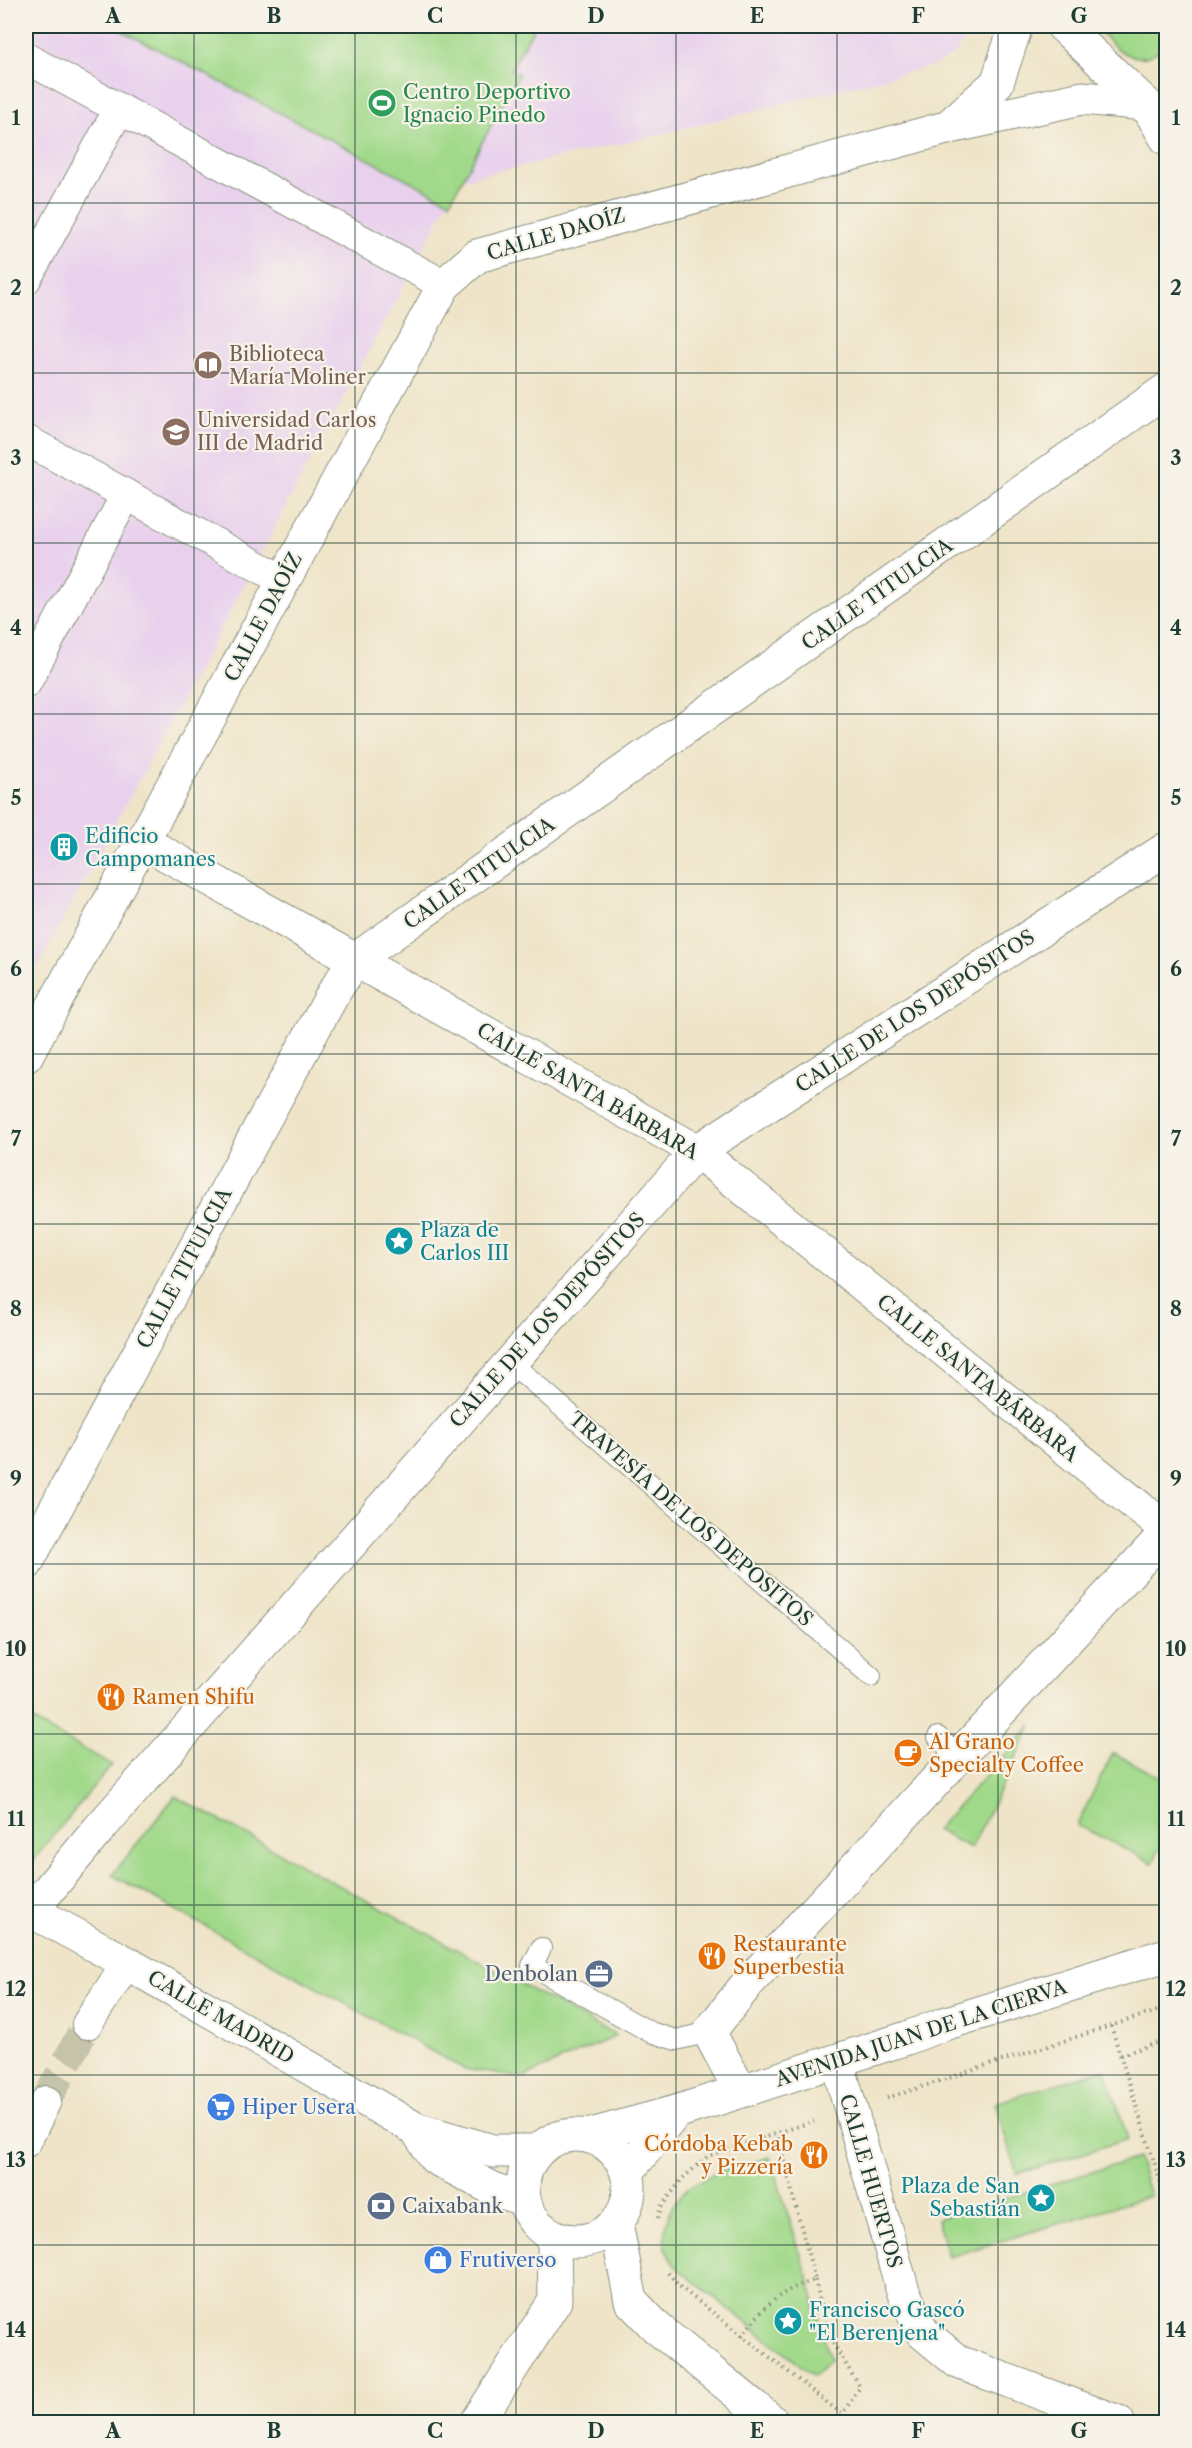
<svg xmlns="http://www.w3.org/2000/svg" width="1192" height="2448" font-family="'Libre Caslon Text',serif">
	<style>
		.built { fill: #e9d1ed }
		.green { fill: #a1d98a; stroke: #608b5f; stroke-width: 1.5 }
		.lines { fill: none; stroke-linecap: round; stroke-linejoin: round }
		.pedestrian-tunnel { stroke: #c5c3aa; stroke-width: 30; stroke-dasharray: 30 15; stroke-linecap: butt }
		.service-casing { stroke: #87907e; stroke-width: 22 }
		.pedestrian-casing { stroke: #87907e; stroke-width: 32 }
		.minor-casing { stroke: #87907e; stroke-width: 35 }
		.tertiary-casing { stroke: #87907e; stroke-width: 35 }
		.path { stroke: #87907e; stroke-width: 4; stroke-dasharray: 1.5 4.5; stroke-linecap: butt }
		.service { stroke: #fff; stroke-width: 20 }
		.pedestrian { stroke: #fff; stroke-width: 30 }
		.minor { stroke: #fff; stroke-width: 33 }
		.tertiary { stroke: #fff; stroke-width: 33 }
		.grid { fill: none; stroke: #1f3d34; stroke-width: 1.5; stroke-opacity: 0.55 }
		.labels { text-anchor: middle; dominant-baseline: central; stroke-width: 4.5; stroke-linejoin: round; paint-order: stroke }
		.leisure-label { font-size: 20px; fill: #27864d; stroke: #f7f3e8; text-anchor: start }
		.street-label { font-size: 20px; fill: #1f3d34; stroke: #f7f3e8 }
		.education-label { font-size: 20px; fill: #785e54; stroke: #f7f3e8; text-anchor: start }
		.culture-label { font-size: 20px; fill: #0d838f; stroke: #f7f3e8; text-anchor: start }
		.food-label { font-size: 20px; fill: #c56008; stroke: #f7f3e8; text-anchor: start }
		.service-label { font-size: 20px; fill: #4e5e75; stroke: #f7f3e8; text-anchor: end }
		.shop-label { font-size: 20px; fill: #366cbe; stroke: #f7f3e8; text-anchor: start }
		.neatline { fill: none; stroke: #1f3d34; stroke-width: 2 }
		.grid-label { font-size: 20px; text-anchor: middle; font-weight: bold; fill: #1f3d34 }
	</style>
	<rect width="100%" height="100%" fill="#f7f3e8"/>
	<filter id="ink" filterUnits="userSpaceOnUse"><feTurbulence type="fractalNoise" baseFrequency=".0167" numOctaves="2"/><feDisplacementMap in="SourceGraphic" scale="12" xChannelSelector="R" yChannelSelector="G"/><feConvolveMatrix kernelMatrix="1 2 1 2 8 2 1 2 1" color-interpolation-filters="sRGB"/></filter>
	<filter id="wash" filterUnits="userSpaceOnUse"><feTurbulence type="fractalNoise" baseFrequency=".008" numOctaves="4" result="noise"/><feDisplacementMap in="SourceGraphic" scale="24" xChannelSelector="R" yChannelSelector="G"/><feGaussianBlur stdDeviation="1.35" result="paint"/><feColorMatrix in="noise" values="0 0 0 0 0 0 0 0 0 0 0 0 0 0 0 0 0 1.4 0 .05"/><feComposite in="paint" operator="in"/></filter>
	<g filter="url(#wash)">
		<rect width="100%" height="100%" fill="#efe4c8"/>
		<polygon class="built" points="26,26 971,26 965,40 956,52 936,65 649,137 460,180 196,675 26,988"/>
		<g class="green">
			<polygon points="113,26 535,26 511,70 519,74 450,202"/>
			<path d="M1095,26h71v20c-6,4 -14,10 -21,11 -23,3 -37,-17 -50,-31z"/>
			<polygon points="26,1717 112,1765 26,1869"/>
			<polygon points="1032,1725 971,1848 936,1830"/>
			<polygon points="1113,1753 1166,1780 1166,1835 1153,1863 1077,1825"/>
			<polygon points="175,1796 616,2036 522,2078 464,2069 112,1875"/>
			<polygon points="1105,2069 1128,2139 1017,2174 995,2103"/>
			<path d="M770,2157l39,124 21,79 -16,16 -137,-108c-11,-14 -15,-27 -11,-44 11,-48 64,-55 104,-67z"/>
			<polygon points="1138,2158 1150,2196 948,2257 937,2219"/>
		</g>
	</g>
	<g filter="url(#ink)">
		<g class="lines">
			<polyline class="pedestrian-tunnel" points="46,2101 87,2024"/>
			<g class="service-casing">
				<g id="service">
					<polyline points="510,1362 871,1676"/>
					<polyline points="938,1737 959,1758"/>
					<polyline points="541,1948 532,1966 650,2032 676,2040 709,2032"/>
				</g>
			</g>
			<g class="pedestrian-casing">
				<g id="pedestrian">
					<polyline points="26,58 444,285"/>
					<polyline points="26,279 119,109"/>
					<polyline points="26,440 283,580"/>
					<polyline points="26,683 126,495"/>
					<polyline points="87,2024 127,1963"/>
					<polyline points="26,2142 46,2101"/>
				</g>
			</g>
			<g class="minor-casing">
				<g id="minor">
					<polyline points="1063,26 1146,104 1166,138"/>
					<polyline points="950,125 997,83 1016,26"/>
					<polyline points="142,841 697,1151 1166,1529"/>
					<polyline points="26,1056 444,285 477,256 946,128 1082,98 1146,104"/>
					<polyline points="26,1564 258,1131 334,992 355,960 1166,390"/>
					<polyline points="31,1911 98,1830 697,1151 1166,849"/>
					<polyline points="837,2061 903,2291 922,2332 958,2362 1118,2422"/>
					<polyline points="740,2090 709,2032 748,1983 1166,1533"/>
					<polyline points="616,2223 631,2301 657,2328 773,2422"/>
					<polyline points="477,2422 555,2301 554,2237"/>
				</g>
			</g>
			<g class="tertiary-casing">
				<g id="tertiary">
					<polyline points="26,1908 127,1963 416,2129 493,2151 537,2151"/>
					<polyline points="416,2129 435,2158 495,2190 524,2199"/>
					<circle cx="576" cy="2188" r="53"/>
					<polyline points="588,2136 676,2112 907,2038 944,2024 1166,1955"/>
					<polyline points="627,2172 676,2112"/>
				</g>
			</g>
			<g class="path">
				<polyline points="1111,2026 1166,2199"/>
				<polyline points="1121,2055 1166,2040"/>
				<polyline points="887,2098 1166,2008"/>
				<polyline points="658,2218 661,2207 683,2178 708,2156 814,2121"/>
				<polyline points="668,2273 679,2286 852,2422"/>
				<polyline points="815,2280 829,2337 860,2387 842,2414"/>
				<path d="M742,2336c20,-28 39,-47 73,-56l-38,-146"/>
			</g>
			<use href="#service" class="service"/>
			<use href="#pedestrian" class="pedestrian"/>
			<use href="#minor" class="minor"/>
			<use href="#tertiary" class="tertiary"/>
		</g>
	</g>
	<path class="grid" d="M194,26v2396M355,26v2396M516,26v2396M676,26v2396M837,26v2396M998,26v2396M26,203h1140M26,373h1140M26,543h1140M26,714h1140M26,884h1140M26,1054h1140M26,1224h1140M26,1394h1140M26,1564h1140M26,1734h1140M26,1905h1140M26,2075h1140M26,2245h1140"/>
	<defs>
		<g id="stadium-disc" transform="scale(1.5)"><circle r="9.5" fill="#2e9e5b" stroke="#f7f3e8"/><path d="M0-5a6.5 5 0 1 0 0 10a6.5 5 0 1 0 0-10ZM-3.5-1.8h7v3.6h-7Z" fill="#fff"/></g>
		<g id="library-disc" transform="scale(1.5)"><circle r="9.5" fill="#8d6e63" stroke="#f7f3e8"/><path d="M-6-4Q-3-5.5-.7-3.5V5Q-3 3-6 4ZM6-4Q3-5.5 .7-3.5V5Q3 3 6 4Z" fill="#fff"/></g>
		<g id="university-disc" transform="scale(1.5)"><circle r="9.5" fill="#8d6e63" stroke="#f7f3e8"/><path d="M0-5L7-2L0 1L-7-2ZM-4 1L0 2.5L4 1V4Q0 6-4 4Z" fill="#fff"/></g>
		<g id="building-disc" transform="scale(1.5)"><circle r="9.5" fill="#0f9aa8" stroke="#f7f3e8"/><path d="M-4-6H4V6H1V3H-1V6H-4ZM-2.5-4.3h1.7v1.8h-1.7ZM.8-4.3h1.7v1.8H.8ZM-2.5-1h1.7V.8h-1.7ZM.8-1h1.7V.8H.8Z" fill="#fff"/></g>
		<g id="sight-disc" transform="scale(1.5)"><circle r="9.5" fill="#0f9aa8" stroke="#f7f3e8"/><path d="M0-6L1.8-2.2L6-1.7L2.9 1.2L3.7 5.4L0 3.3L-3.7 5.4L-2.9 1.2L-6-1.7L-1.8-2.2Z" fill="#fff"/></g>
		<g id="restaurant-disc" transform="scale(1.5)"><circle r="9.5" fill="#e8710a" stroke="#f7f3e8"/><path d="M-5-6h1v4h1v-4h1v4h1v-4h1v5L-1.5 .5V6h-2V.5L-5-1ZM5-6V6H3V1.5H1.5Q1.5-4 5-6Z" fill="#fff"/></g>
		<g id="cafe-disc" transform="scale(1.5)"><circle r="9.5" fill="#e8710a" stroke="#f7f3e8"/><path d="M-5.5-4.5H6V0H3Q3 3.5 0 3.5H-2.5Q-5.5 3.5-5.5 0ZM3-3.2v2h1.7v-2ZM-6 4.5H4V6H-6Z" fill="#fff"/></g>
		<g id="office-disc" transform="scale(1.5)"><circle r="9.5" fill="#5c6f8a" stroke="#f7f3e8"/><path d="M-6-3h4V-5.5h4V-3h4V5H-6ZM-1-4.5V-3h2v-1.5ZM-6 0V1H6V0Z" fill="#fff"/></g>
		<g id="supermarket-disc" transform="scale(1.5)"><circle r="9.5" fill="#3f7fe0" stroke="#f7f3e8"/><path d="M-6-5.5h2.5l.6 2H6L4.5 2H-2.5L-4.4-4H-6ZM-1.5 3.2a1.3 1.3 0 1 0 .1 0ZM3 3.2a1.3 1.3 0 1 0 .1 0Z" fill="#fff"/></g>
		<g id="bank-disc" transform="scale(1.5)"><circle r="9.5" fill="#5c6f8a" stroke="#f7f3e8"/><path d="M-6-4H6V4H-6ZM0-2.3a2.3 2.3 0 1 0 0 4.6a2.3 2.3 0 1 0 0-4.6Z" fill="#fff"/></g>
		<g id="shop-disc" transform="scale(1.5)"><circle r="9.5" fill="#3f7fe0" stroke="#f7f3e8"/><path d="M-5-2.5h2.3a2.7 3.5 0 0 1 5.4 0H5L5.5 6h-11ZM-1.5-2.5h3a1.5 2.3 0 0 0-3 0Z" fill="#fff"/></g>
	</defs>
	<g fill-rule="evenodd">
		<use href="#stadium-disc" x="382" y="103"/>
		<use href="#library-disc" x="208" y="365"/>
		<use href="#university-disc" x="176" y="432"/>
		<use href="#building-disc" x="64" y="847"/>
		<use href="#sight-disc" x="399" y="1241"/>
		<use href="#restaurant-disc" x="111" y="1697"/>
		<use href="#cafe-disc" x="908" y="1753"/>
		<use href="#restaurant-disc" x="712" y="1956"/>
		<use href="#office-disc" x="599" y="1974"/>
		<use href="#supermarket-disc" x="221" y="2107"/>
		<use href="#restaurant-disc" x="814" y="2155"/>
		<use href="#sight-disc" x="1041" y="2198"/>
		<use href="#bank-disc" x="381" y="2206"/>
		<use href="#shop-disc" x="438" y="2260"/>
		<use href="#sight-disc" x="788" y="2321"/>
	</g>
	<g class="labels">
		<g class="leisure-label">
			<text x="403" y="92">Centro Deportivo<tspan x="403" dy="23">Ignacio Pinedo</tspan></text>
		</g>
		<g class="street-label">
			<text transform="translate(556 234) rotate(-16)">CALLE DAOÍZ</text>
			<text transform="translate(877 594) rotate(-35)">CALLE TITULCIA</text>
			<text transform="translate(263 617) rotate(-62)">CALLE DAOÍZ</text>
			<text transform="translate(479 873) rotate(-35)">CALLE TITULCIA</text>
			<text transform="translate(915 1011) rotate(-33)">CALLE DE LOS DEPÓSITOS</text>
			<text transform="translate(588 1091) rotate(30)">CALLE SANTA BÁRBARA</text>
			<text transform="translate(184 1268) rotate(-62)">CALLE TITULCIA</text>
			<text transform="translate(547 1320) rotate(-48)">CALLE DE LOS DEPÓSITOS</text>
			<text transform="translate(978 1378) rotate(39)">CALLE SANTA BÁRBARA</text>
			<text transform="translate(691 1519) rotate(41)">TRAVESÍA DE LOS DEPOSITOS</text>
			<text transform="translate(221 2017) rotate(30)">CALLE MADRID</text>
			<text transform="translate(921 2033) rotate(-18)">AVENIDA JUAN DE LA CIERVA</text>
			<text transform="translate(871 2181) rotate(74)">CALLE HUERTOS</text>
		</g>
		<g class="education-label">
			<text x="229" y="354">Biblioteca<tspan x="229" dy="23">María Moliner</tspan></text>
			<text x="197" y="420">Universidad Carlos<tspan x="197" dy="23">III de Madrid</tspan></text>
		</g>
		<g class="culture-label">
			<text x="85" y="836">Edificio<tspan x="85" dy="23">Campomanes</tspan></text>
			<text x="420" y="1230">Plaza de<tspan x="420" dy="23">Carlos III</tspan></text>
			<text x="1020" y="2186" text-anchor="end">Plaza de San<tspan x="1020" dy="23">Sebastián</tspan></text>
			<text x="809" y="2310">Francisco Gascó<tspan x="809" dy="23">"El Berenjena"</tspan></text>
		</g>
		<g class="food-label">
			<text x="132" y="1697">Ramen Shifu</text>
			<text x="929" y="1742">Al Grano<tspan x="929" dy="23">Specialty Coffee</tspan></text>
			<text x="733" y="1944">Restaurante<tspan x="733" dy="23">Superbestia</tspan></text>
			<text x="793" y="2144" text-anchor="end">Córdoba Kebab<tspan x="793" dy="23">y Pizzería</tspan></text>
		</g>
		<g class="service-label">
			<text x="578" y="1974">Denbolan</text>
			<text x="402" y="2206" text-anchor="start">Caixabank</text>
		</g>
		<g class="shop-label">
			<text x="242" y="2107">Hiper Usera</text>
			<text x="459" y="2260">Frutiverso</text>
		</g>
	</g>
	<rect width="1192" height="2448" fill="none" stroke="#f7f3e8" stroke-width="66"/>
	<rect x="33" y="33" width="1126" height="2382" class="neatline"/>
	<g class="grid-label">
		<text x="113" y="23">A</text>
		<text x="274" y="23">B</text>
		<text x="435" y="23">C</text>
		<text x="596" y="23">D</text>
		<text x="757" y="23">E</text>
		<text x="918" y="23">F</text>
		<text x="1079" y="23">G</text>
		<text x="16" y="125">1</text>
		<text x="1176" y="125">1</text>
		<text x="16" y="295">2</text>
		<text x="1176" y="295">2</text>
		<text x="16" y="465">3</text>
		<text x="1176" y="465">3</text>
		<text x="16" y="635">4</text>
		<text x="1176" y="635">4</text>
		<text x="16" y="805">5</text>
		<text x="1176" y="805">5</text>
		<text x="16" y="976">6</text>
		<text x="1176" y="976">6</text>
		<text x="16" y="1146">7</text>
		<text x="1176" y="1146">7</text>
		<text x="16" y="1316">8</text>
		<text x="1176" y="1316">8</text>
		<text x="16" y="1486">9</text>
		<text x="1176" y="1486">9</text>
		<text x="16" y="1656">10</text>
		<text x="1176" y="1656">10</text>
		<text x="16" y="1826">11</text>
		<text x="1176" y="1826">11</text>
		<text x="16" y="1996">12</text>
		<text x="1176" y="1996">12</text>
		<text x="16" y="2167">13</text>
		<text x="1176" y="2167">13</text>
		<text x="16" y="2337">14</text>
		<text x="1176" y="2337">14</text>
		<text x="113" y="2438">A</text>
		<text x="274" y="2438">B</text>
		<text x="435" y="2438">C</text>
		<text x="596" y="2438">D</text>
		<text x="757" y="2438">E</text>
		<text x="918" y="2438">F</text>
		<text x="1079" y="2438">G</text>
	</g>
</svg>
